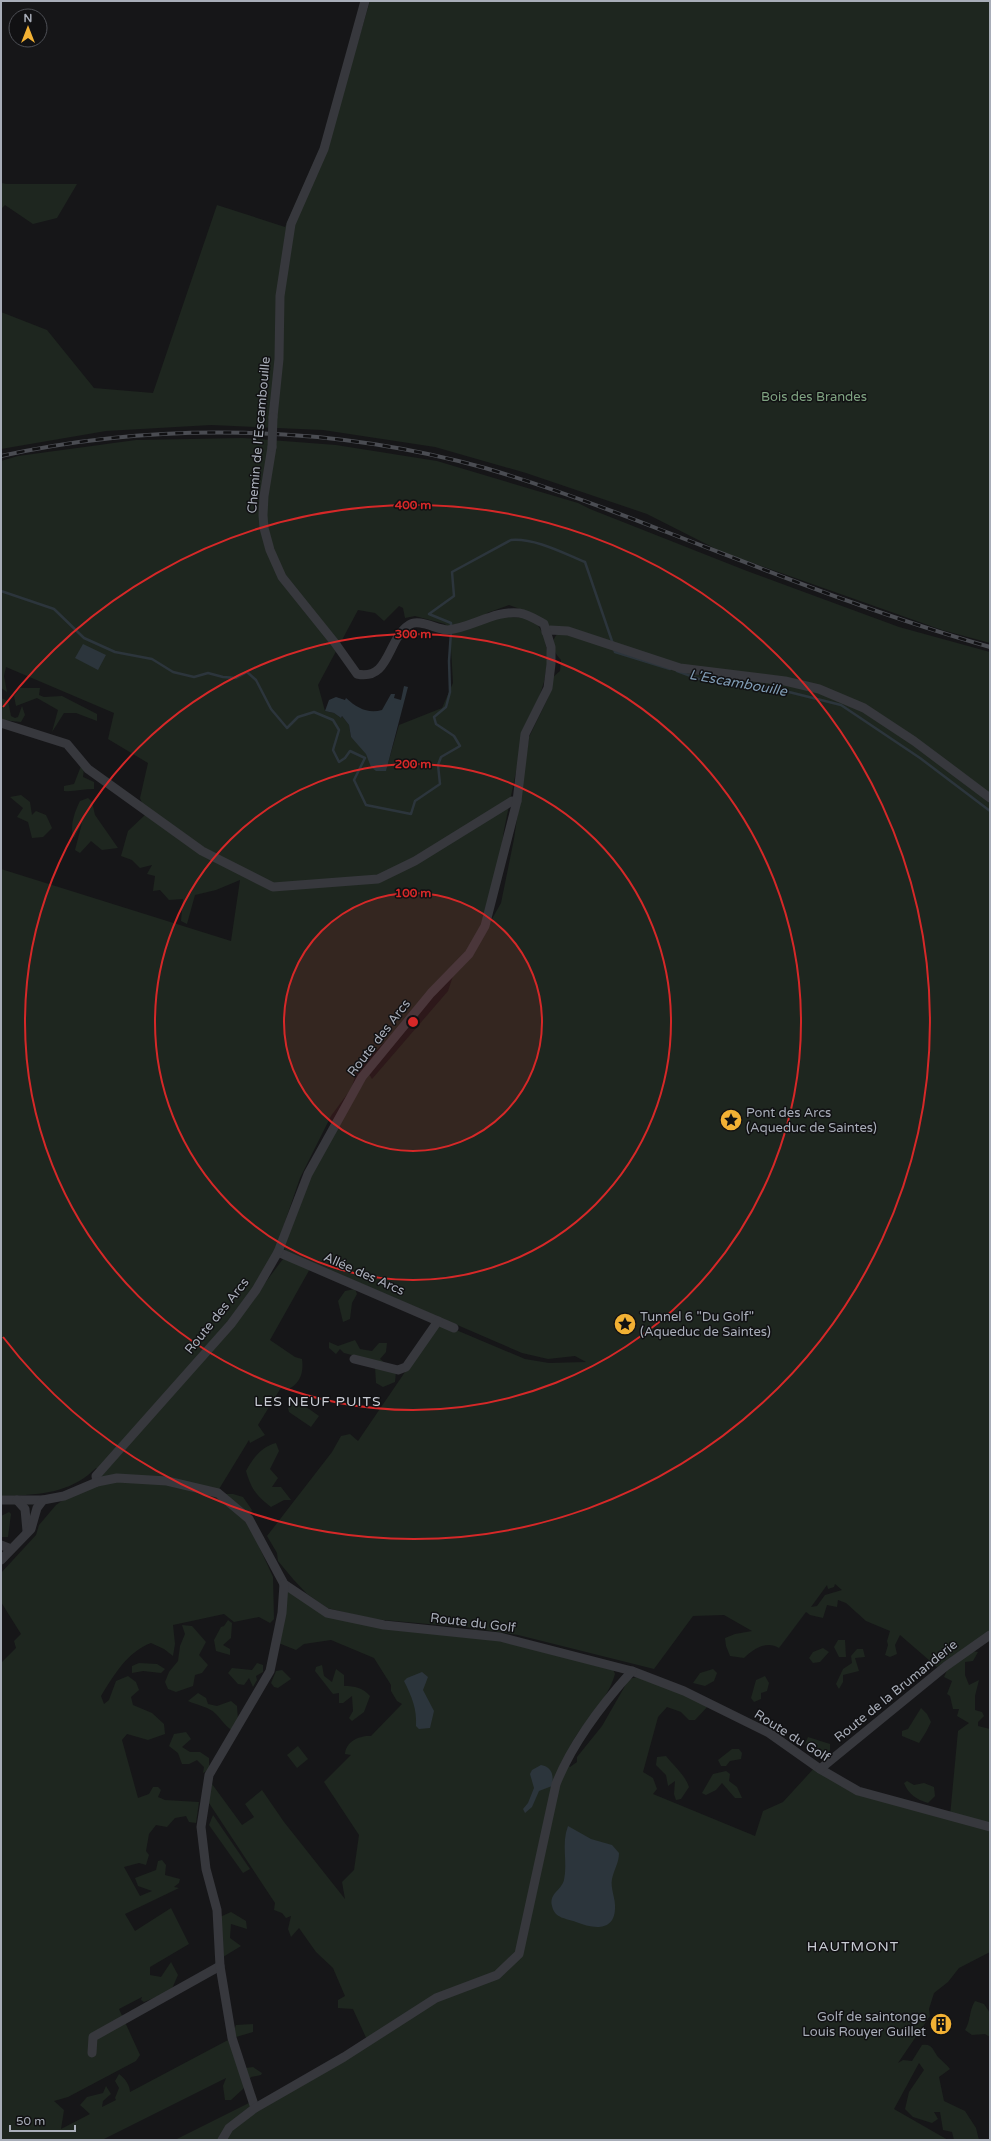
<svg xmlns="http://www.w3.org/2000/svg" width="991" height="2141" font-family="'Varela Round',sans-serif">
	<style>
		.green { fill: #1e261f; fill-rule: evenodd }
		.water { fill: #2c353c }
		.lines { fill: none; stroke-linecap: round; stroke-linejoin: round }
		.stream { stroke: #2c353c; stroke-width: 2.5 }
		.minor { stroke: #37383d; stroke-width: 9 }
		.rail-casing { stroke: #4a4c52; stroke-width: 4 }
		.rail { stroke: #111113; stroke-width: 2.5; stroke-dasharray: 8; stroke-linecap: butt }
		.minor-bridge { stroke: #37383d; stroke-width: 9 }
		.ring { fill: none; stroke: #d62828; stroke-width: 2 }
		.labels { text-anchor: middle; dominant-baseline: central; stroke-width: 3; stroke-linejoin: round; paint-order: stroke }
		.park-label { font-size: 13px; fill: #7fa381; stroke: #111113 }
		.street-label { font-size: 13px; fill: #a8adb8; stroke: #111113 }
		.poi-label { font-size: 13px; fill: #a8adb8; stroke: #111113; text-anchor: start }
		.water-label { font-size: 14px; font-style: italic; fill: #7f9bb3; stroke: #111113 }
		.neighbourhood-label { font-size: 14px; letter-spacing: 1px; fill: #c9ccd4; stroke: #111113 }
		.centre { fill: #d62828; stroke: #111113; stroke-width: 2 }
		.ring-label { font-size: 12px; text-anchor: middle; font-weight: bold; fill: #d62828; stroke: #111113; stroke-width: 3; stroke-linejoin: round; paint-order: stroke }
	</style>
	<rect width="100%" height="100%" fill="#161618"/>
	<g class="green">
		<polygon points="370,1 990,1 990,643 942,630 722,552 647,514 526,473 435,447 323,430 211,425 106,431 1,449 1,312 47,330 94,388 153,393 217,205 285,227 339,105"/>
		<polygon points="1,183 7,184 77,184 57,218 33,224 5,205 1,209"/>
		<path d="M243,438l93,7 101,16 141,42 12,6 157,62 152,56 91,25v979l-53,36 -37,-32 -5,10 2,9 -7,3 -5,-2 3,-10 -1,-4 3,-10 -24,-10 -20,-18 -8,-3 -1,7 -10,-2 -4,13 -13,-3 -4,-3 -27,36c-12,-8 -26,1 -35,10l-14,-2 -4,-10 -1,-8 10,-4 17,-3 -28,-16 -31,1 -39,53 -136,-34 -40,-6 -2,1 -3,-2 -101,-9 -45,-11 -20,-14 -14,-15 -15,-18 -1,-8 -10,-17 65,-84 9,-16 9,-2 8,7 77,-113 3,-1h11l76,32 24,4 37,-1 -11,-6 -27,3 -26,-6 -236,-102 -3,-5 25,-72 61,-100 3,5 76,-88 9,-27 -67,73 -32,31 -7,21 -20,27 -31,62 -24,70 -39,72 46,-61 28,8 -41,73 25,17 7,2c2,14 -2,26 -16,31l-4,-4 -24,39 7,10 -15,8 -1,-3 -33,54h17l10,3 9,13 -4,12 25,55 1,42 -4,4 -11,-6 -25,5 -10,-8 -51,11 2,19 -2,12 -9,-7 -13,-6c-24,9 -37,32 -50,53l3,8 5,-4 7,-19 12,-5 8,6 3,8 -8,7 2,8 19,8 12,11 1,10 -17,6 -21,-6 -5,6 16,58 11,-4 4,-7h5l3,3 -3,7 7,3 34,2 -3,21 -7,-1 -3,-6 -11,2 -8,9 -11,-2 -7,9 -3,17 3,4 -3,10 -7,-2 -15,4 16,29 12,-5 -14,-5 -3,-8 21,-8 2,-9 4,-1 4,5 -1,10 15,4 -1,4 -5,4 5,1 -54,26 10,17 36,-23 18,36 -39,23v8l11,2 10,-15 7,13 -7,16 -27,11 -3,-2 1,-3 -23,12 21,46 -4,6 -68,36 -14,4 10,9 -3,19 29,-15 -10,-9 7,-8 16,-4 3,-7 5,8 -8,7 -1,6 14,-7 -1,-2 4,-10 -4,-7 4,-7c6,4 11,12 11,18l98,-52 11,29 14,-2 9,6 -1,2 -10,2 -8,12 -12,11h-6l-2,-14 3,-8 -124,62h-101v-477l15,-15 -2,-7 7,-7 -20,-32v-29l35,-38 3,-10 17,-20 48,-33 -8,-4c-4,3 -7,7 -12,10 -25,17 -54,17 -83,18v-627l230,72 9,-61 -24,10 -21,5 -8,29 -6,-3 2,-22 -14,1 -9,-10 -7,1 2,-15 -8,-2 5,-9 -12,3 -8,-8 -11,-4 7,-25 18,-17 -6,-16 8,-35 -40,-24 6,-26 -108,-46 -2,9 3,16 -6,-4v-227l17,-5 118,-16zM509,605l25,9 24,19c-9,10 -5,18 3,27l-1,11 -7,6 -5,21 -19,39 -15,102 -13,64 -21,37 14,-38 10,-72 14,-68 26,-80 4,-24 -4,-23 -7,-11 -10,-6 -21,-1 -22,5 3,-9zM399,606l4,2 2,10 10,-2 30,8 5,8 3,51 -11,25 -43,17 -13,45 -35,-33 -2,-12 -7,-9 -1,2 -7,-5 -9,-2 -7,-26 40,-75 17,3 9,8zM835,1584l7,6 -17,5 -8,11 -6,1 16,-22 1,4 6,-2z"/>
		<polygon points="20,688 40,688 39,695 44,697 62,696 97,714 97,721 76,713 64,713 52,732 58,710 37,698 16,706 14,696"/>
		<polygon points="1,698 8,701 11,716 15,718 18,717 22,706 25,715 21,722 1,720"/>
		<path d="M81,766l3,3 -1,8 11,5v7c-11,0 -20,3 -30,2v-5l10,-2z"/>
		<polygon points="21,795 30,802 32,815 36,811 46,815 52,828 43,837 32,838 28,822 17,817 23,808 10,797"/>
		<path d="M88,798l4,4 3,13 23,33 -16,2 -11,-9 -11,12 -5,-3 7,-27 -8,15c-5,-11 1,-27 6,-37z"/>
		<polygon points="355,1289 357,1294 352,1303 350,1319 343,1322 338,1301 345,1291"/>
		<polygon points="355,1340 360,1349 372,1351 379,1343 387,1343 386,1352 380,1359 396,1372 395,1382 383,1387 376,1383 375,1367 367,1359 344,1353 340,1349 336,1354 329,1348 329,1342 338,1346"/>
		<polygon points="295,1399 319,1416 311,1427 289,1412 288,1408"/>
		<path d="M276,1443l3,8 -9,18 8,9 -6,9h9l10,13h-7l-13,7c-15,-11 -20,-19 -25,-36 7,-13 15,-24 30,-28z"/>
		<polygon points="9,1512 11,1514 8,1537 1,1537 1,1516"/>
		<path d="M284,1584l43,29 149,22 137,34 2,5c-9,33 -43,55 -50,87l5,6 7,-5v-5l25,-31 27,-47 8,-2 73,27 -15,16h-6l-8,-8 -14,-5 -9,10 -15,55 10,6 4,11 -4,5 102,42 8,-25 20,-9 33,-36 42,25 92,25 8,-85 11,-8 -12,-7 2,-7h-6l-3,-13 -3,-2 5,-13 -8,-4 4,-9 24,-17 6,1 -5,9 -8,1v13l4,10 10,-5 -4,16v14l7,2 2,4 -6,6v4l12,3v223l-31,16 -11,14 -14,11 -5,16 1,7 -32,47 5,-3 9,1 10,-16c10,-2 11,5 16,12 4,4 8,7 12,12l-11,8 5,24 21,10 11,17 3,12h-25l-2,-8 -9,-2 -3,-18h-6l4,7 -6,4 -19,-6 -8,-8 4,-17 15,-22 -5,-7 -25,46 54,31h-726l7,-12 139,-86 -15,-33 -15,-1v-8l7,-4 -12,-28 -17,-16 -17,-24 -8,9 -3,-8 3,-13 -5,2 -4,-5 -8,-3 1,-7 -68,-103 5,-16 30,41 12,-8 -9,-13 17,-14 22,32 61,77 -3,-17 12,-12 5,-35 -35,-53 27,-27 -6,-1c1,-13 15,-19 26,-18l31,-32 -5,-3 -6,-10v-6l-17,-27 -43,-18 -27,4 -8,6 -20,-8z"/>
		<polygon points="228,1620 232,1623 231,1638 223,1645 230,1649 230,1655 216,1651 214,1640 221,1627 224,1626"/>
		<polygon points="182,1625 192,1626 206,1642 199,1655 208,1665 202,1673 195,1675 193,1686 176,1692 168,1689 165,1682 169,1672 178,1661 180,1646 185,1634"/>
		<polygon points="838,1640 845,1640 846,1657 839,1657 834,1647"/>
		<polygon points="823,1648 829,1652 820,1662 813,1663 809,1658 813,1652"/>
		<polygon points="857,1649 863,1649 865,1657 855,1658 859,1671 843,1675 843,1682 839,1689 836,1684 843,1669 852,1663 851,1656"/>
		<polygon points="139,1663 157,1664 165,1669 161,1673 143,1671 132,1673 132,1666"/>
		<polygon points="257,1663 263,1665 263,1672 256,1676 257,1680 253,1687 249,1678 244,1685 238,1684 228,1673 232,1668 252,1670"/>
		<path d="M322,1665l2,11 8,6 4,-13 8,6v11c11,0 19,2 26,10l-6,16 -12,9 -3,-3 4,-7 -1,-15 -9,7h-4v-10l-6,1 -18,-23 1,-4z"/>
		<polygon points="713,1669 717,1673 714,1681 705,1686 693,1683 700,1673"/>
		<polygon points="282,1670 291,1679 278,1688 274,1687 271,1683 276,1671"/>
		<polygon points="765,1676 769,1683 767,1691 761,1693 761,1699 754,1702 751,1698 756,1680"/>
		<path d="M198,1693l8,5 2,6 9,2 14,-5 6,5 1,14 -6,10c-7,-4 -10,-10 -16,-16 -7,-7 -19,-9 -28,-13z"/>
		<polygon points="921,1708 927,1714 931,1722 926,1732 919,1743 902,1736 902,1731 908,1729"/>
		<polygon points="186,1732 191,1739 182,1747 190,1752 200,1752 209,1758 209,1770 203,1773 204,1767 197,1760 189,1764 182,1764 178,1753 169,1746 174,1734"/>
		<path d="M808,1737l22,7v6l-2,3c-9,1 -19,1 -23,-9z"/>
		<polygon points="298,1746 308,1759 297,1768 287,1755"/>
		<polygon points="732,1749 739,1749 742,1753 741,1759 730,1761 726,1766 721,1766 718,1760"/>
		<path d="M666,1756c8,10 19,19 23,31l-8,12 -5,1 -2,-6 1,-13 -7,5 -2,-11 -10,-10 1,-8z"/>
		<polygon points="726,1771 730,1774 729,1781 737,1787 742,1798 735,1798 722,1783 716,1790 706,1795 702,1793 713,1774"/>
		<path d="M907,1781l7,4 10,-2 10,4 1,9 -7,7c-12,-4 -19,-8 -24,-20z"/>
		<polygon points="213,1815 250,1869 243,1873 209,1825"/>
		<polygon points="231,1912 246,1921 247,1929 231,1924 230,1938 241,1946 223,1957 220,1917"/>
		<path d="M975,2001l9,3 6,9v24l-5,-3 -13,1 -7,-5c6,-10 4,-20 10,-29z"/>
		<polygon points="253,2024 253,2032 236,2037 234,2031 236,2025"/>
		<polygon points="251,2102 251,2106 218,2140 175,2140"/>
	</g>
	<g class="water">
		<polygon points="83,644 106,655 98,670 75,658"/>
		<path d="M404,686l4,1 -22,84h-10l-5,-4 -5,-13 -15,-17 -2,-12 -7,-9 -1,2 -7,-5 -9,-2 4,-11 7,-3 9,3 1,-2c11,10 22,16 36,12l9,-16h4l-1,4 7,2z"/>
		<path d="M422,1672l6,5 -5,13 11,21 -4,17 -11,1 -3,-3c1,-17 -4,-29 -12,-45l3,-3z"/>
		<path d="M541,1765c11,2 13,10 11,21l-13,5 -7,16 -7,6 -2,-4 5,-6 6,-15 -4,-14 2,-4z"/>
		<path d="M568,1826l23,13 21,6 7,8c0,10 -5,16 -7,26 -2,9 4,20 3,30 -1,24 -24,19 -39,13 -10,-4 -21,-3 -24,-16 -3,-13 9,-15 12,-26 4,-18 -3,-36 4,-54z"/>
	</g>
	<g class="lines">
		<g class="stream">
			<polyline points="1,591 54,609 84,638 115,652 152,659 173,672 194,677 208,673 223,677 236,678 247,672 256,680 271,709 287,728 298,717 314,712 333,720 339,730 333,750 339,762 345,758 350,751 365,758 354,780 366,805 411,814 415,801 440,784 438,765 441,757 460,746 454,736 436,724 434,717 446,707 450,692 449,661 451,632"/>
			<path d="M451,627v-4l-22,-9 25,-18 -2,-24 59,-32c24,-2 52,13 74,22l28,82"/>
			<polyline points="614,649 615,652 670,669"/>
			<polyline points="677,671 699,679 773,688 841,705 920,758 990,811"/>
		</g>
		<g class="minor">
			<polyline points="273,417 279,359 280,296 291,224 324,149 365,1"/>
			<polyline points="546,632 550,630 568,631 680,668 785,681 819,689 864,708 914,741 990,798"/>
			<polyline points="1,723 67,744 88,769 202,851 273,887 378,879 415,861 512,801 517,801"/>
			<polyline points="278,1252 454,1328"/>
			<polyline points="354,1359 398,1370 406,1367 438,1321"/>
			<path d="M97,1482l-1,-6 135,-152 25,-34 22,-38 30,-78 54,-97 69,-84 38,-39 16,-28 32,-125 8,-67 23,-46 3,-24v-17l-7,-23c-7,-4 -16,-10 -25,-11 -24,-3 -48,15 -71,17 -11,0 -29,-12 -39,-5 -22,14 -19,56 -52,49l-22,-31 -53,-66 -12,-27 -6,-22 -1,-13 1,-19 8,-49"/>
			<polyline points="1,1500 43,1500 64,1496 97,1482 117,1478 167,1481 218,1493 249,1519 284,1584 327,1613 384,1625 500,1637 632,1671 684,1691 769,1733 820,1769 858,1791 990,1827"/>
			<polyline points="17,1500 25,1509 27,1531"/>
			<polyline points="1,1545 11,1549"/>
			<polyline points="1,1560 31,1529 37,1508 43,1500"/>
			<polyline points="820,1769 946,1666 990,1635"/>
			<polyline points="92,2053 93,2037 220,1966"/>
			<polyline points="255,2108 232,2038 220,1966 217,1910 206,1869 201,1827 209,1775 270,1671 282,1613 284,1584"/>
			<path d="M222,2140l7,-12 26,-20 89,-51 92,-59 61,-23 22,-21 37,-170c16,-40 47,-81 76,-113"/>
		</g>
		<g class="rail-casing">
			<path id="rail" d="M1,456c158,-35 329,-31 484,12 58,17 115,38 171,60 110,42 220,87 334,119"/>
		</g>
		<use href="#rail" class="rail"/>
		<polyline class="minor-bridge" points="272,447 273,417"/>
	</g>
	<circle cx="413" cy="1022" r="129" fill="#d62828" fill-opacity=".12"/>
	<g class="ring">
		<circle cx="413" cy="1022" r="129"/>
		<circle cx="413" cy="1022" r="258"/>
		<circle cx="413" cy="1022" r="388"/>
		<path d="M3 707A517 517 0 1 1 3 1337"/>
	</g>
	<defs>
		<g id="sight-disc" transform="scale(1.15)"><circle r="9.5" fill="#f2b134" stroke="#111113"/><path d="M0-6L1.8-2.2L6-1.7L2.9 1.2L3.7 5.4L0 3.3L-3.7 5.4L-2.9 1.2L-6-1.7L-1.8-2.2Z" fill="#111"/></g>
		<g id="building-disc" transform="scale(1.15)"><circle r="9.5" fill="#f2b134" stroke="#111113"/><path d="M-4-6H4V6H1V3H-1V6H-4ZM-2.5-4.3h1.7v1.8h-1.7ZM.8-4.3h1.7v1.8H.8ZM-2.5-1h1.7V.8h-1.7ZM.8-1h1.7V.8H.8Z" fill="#111"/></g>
	</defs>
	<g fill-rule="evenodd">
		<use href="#sight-disc" x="731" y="1120"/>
		<use href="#sight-disc" x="625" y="1324"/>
		<use href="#building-disc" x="941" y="2024"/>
	</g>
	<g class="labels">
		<g class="park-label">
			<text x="814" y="397">Bois des Brandes</text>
		</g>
		<g class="street-label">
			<text transform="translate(259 435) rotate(-85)">Chemin de l'Escambouille</text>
			<text transform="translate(379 1038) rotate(-52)">Route des Arcs</text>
			<text transform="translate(364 1274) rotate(24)">Allée des Arcs</text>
			<text transform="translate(217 1316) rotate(-51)">Route des Arcs</text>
			<text transform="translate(473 1623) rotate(7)">Route du Golf</text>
			<text transform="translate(896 1691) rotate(-39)">Route de la Brumanderie</text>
			<text transform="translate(792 1736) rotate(32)">Route du Golf</text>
		</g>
		<g class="poi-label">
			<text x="746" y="1113">Pont des Arcs<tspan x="746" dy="15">(Aqueduc de Saintes)</tspan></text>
			<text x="640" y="1317">Tunnel 6 "Du Golf"<tspan x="640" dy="15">(Aqueduc de Saintes)</tspan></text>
			<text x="926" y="2017" text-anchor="end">Golf de saintonge<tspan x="926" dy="15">Louis Rouyer Guillet</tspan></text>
		</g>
		<g class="water-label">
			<text transform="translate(738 683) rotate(10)">L'Escambouille</text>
		</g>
		<g class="neighbourhood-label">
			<text x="318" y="1401">LES NEUF PUITS</text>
			<text x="853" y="1946">HAUTMONT</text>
		</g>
	</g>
	<circle cx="413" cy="1022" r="6" class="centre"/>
	<g class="ring-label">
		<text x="413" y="509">400 m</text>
		<text x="413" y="638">300 m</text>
		<text x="413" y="768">200 m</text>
		<text x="413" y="897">100 m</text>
	</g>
	<rect width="991" height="2141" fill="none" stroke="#a8adb8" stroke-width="4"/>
	<g transform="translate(28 28)"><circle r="19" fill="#111113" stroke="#4d4f55"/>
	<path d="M0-3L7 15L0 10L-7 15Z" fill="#f2b134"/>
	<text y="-6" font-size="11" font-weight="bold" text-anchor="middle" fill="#a8adb8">N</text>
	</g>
	<path d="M10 2125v6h65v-6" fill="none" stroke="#a8adb8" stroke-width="2"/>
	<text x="16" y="2125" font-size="12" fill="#a8adb8" stroke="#111113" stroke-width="3" paint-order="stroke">50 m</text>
</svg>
